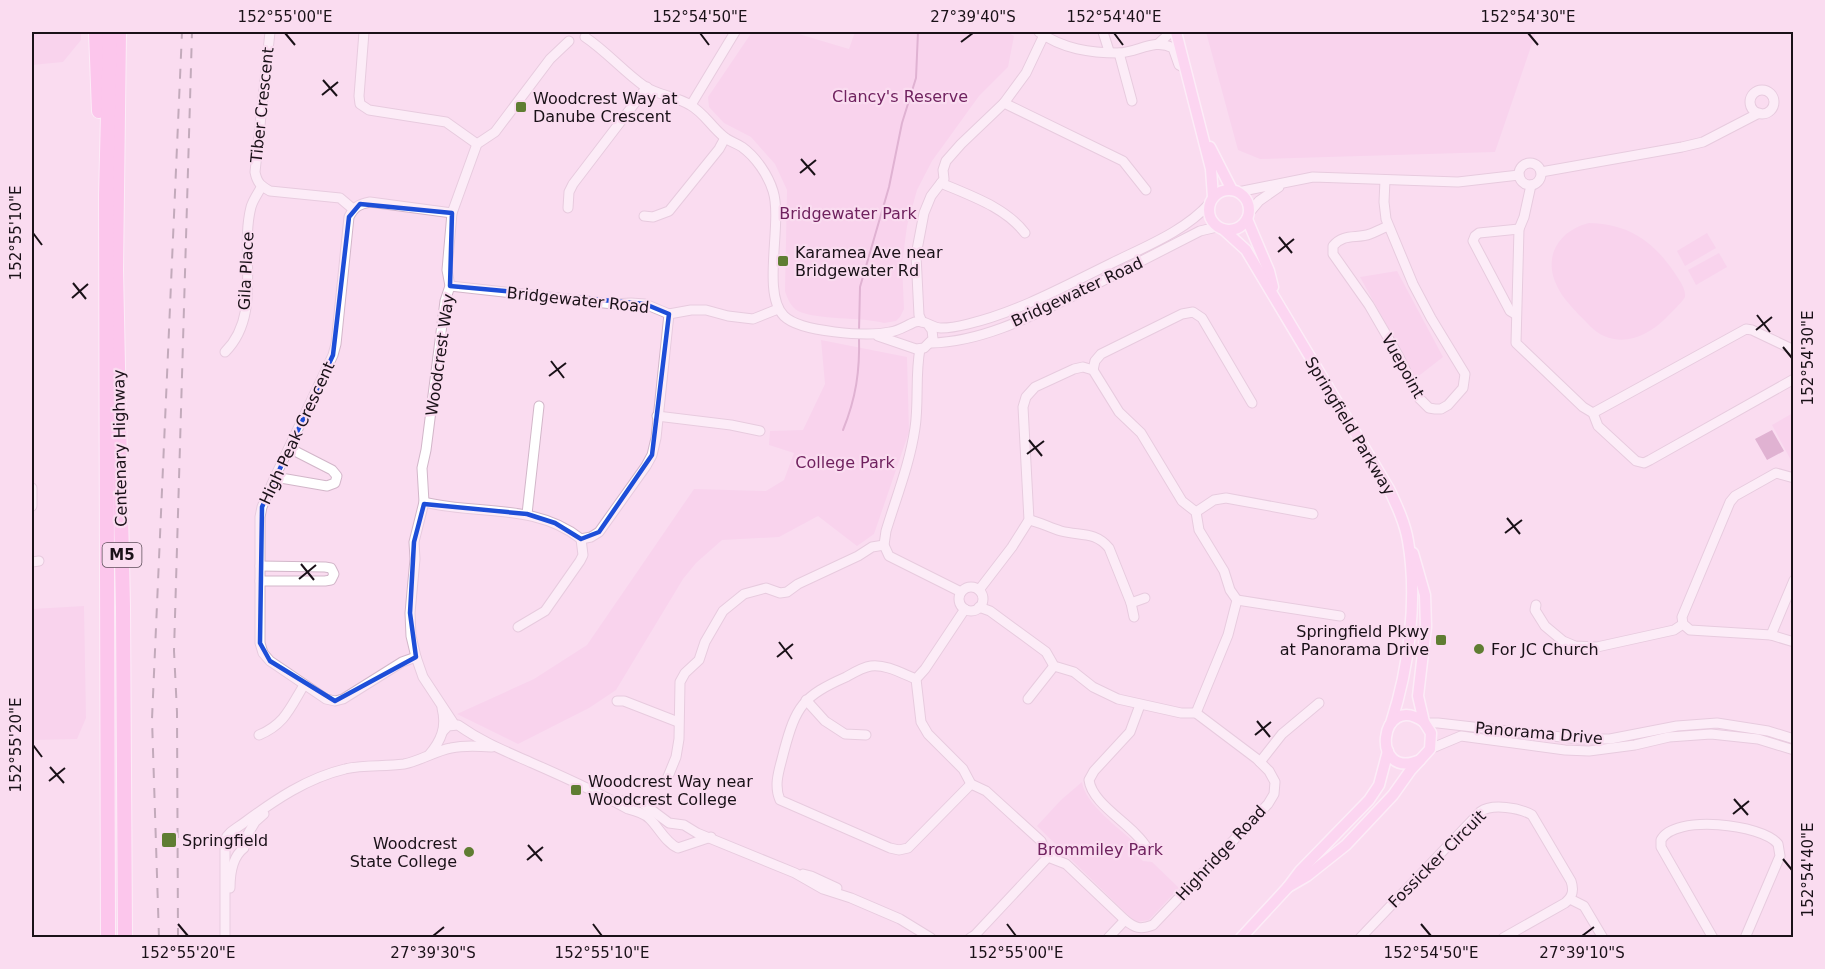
<svg xmlns="http://www.w3.org/2000/svg" width="1825" height="969" font-family="'DejaVu Sans',sans-serif">
	<style>
		.green { fill: #f8c8e9 }
		.water { fill: #c07eae }
		.lines { fill: none; stroke-linecap: round; stroke-linejoin: round }
		.stream { stroke: #c07eae; stroke-width: 2 }
		.minor-casing { stroke: #d2b6c9; stroke-width: 11 }
		.major-casing { stroke: #fff; stroke-width: 13 }
		.highway-casing { stroke: #fff; stroke-width: 16 }
		.minor { stroke: #fff; stroke-width: 9 }
		.major { stroke: #ffccf1; stroke-width: 10 }
		.highway { stroke: #ffaae7; stroke-width: 14 }
		.rail { stroke: #816e7b; stroke-width: 2; stroke-dasharray: 10 10; stroke-linecap: butt }
		.marked { fill: none; stroke: #1d4ed8; stroke-width: 4.5; stroke-linejoin: round }
		.ticks { fill: none; stroke: #1a1118; stroke-width: 2 }
		.poi-dot { fill: #5f7d32; stroke: #fadcf0; stroke-width: 2 }
		.labels { text-anchor: middle; dominant-baseline: central; stroke-width: 4.5; stroke-linejoin: round; paint-order: stroke }
		.shield { fill: #fadcf0; stroke: #5d4e59; stroke-width: 1.5 }
		.shield-label { font-size: 15px; font-weight: bold; fill: #1a1118 }
		.park-label { font-size: 16px; fill: #70225f; stroke: #fadcf0 }
		.poi-label { font-size: 16px; fill: #1a1118; stroke: #fadcf0; text-anchor: start }
		.street-label { font-size: 16px; fill: #1a1118; stroke: #fadcf0 }
		.neatline { fill: none; stroke: #1a1118; stroke-width: 2 }
		.ticks-label { font-size: 15px; text-anchor: middle; fill: #1a1118 }
	</style>
	<rect width="100%" height="100%" fill="#fadcf0"/>
	<g class="green">
		<polygon points="32,32 81,32 81,40 63,62 32,65"/>
		<path d="M752,32h40l57,17 6,-17h152l7,4 -6,31 -29,29 -47,65 -15,29 -10,36 -5,38 2,45 -4,8 -4,4 -12,2c-21,-6 -69,-3 -86,-12 -7,-4 -11,-13 -13,-20l2,-101 -12,-26 -24,-27 -27,-14 -15,-16 -1,-10z"/>
		<polygon points="1206,32 1536,32 1495,152 1260,159 1238,150"/>
		<path d="M1589,223c39,1 63,17 85,49 5,8 12,16 11,25 -5,8 -13,14 -19,21 -16,16 -39,28 -62,18 -10,-4 -17,-14 -25,-21 -8,-9 -17,-18 -22,-29 -15,-30 3,-56 32,-63z"/>
		<polygon points="1707,233 1716,248 1685,266 1677,251"/>
		<polygon points="1719,253 1727,267 1696,285 1688,270"/>
		<polygon points="1397,271 1443,357 1416,378 1360,277"/>
		<polygon points="821,340 907,357 909,432 874,534 857,546 818,516 779,537 722,540 696,563 683,579 616,690 589,708 518,744 457,714 534,679 587,645 694,489 766,491 784,480 794,453 769,445 770,431 803,430 825,384"/>
		<polygon points="1793,413 1793,464 1772,425"/>
		<polygon points="84,606 86,718 77,739 32,740 32,609"/>
		<path d="M1082,782c3,22 37,46 53,61v11l8,7 9,1 27,26 -30,32 -12,2 -5,-3 -95,-93 24,-26z"/>
	</g>
	<polygon class="water" points="1772,430 1784,451 1767,460 1755,439"/>
	<g class="lines">
		<g class="stream">
			<polyline points="859,331 860,287 889,187 902,123 916,78 918,32"/>
			<path d="M843,430c13,-32 17,-59 16,-94"/>
		</g>
		<g class="minor-casing">
			<g id="minor">
				<path d="M270,32l-15,140c2,11 6,14 15,19l70,7 13,11"/>
				<polyline points="364,32 359,96 360,104 369,110 446,122 477,144"/>
				<path d="M1039,32c24,17 51,21 80,21 20,-1 35,-15 54,-5l6,17 4,2"/>
				<polyline points="1103,32 1109,51"/>
				<path d="M585,37c21,14 38,34 59,49 15,10 32,10 46,19 13,7 21,21 33,31 5,5 13,7 19,11 14,10 26,28 31,44 10,32 -12,102 11,125 16,16 83,21 106,16 9,-1 17,-7 25,-10 9,-3 17,6 26,6 8,0 19,-2 27,-4 50,-12 95,-37 142,-60 34,-17 74,-32 100,-61"/>
				<polyline points="1159,43 1171,32"/>
				<polyline points="1119,53 1132,101"/>
				<circle cx="1762" cy="102" r="12"/>
				<polyline points="1004,103 1026,73 1044,35"/>
				<polyline points="691,105 735,32"/>
				<circle cx="1530" cy="174" r="11"/>
				<polyline points="1541,172 1682,147 1703,142 1759,113"/>
				<path d="M1385,180l-1,22 2,17 27,65 18,34 34,56 -2,14 -15,17 -7,4h-6l-6,-1 -10,-10 -21,-43 -29,-50 -36,-51v-8c10,-13 24,-7 37,-12 6,-2 12,-6 19,-8"/>
				<path d="M941,183c30,13 64,24 84,50"/>
				<polyline points="1531,185 1524,217 1519,229 1516,343 1583,407 1593,413 1598,426 1636,461 1644,463 1650,460 1794,379"/>
				<polyline points="1238,192 1313,177 1458,182 1519,175"/>
				<polyline points="568,208 569,192 573,184 647,87"/>
				<polyline points="1249,213 1259,201 1279,187"/>
				<polyline points="644,216 653,217 669,211 719,149 725,138"/>
				<polyline points="450,286 613,304 631,303 645,304 669,314 691,310 706,310 728,316 753,319 778,309"/>
				<polyline points="1515,314 1510,311 1473,241 1475,236 1479,233 1519,229"/>
				<polyline points="922,322 919,315 916,255 924,213 931,196 944,179 943,170 946,161 961,144 1004,103 1123,161 1146,190"/>
				<polyline points="878,336 916,349 924,348 933,339 932,330 929,326"/>
				<path d="M931,343c51,-1 101,-27 146,-49 41,-21 82,-42 123,-63l17,-4"/>
				<path d="M920,349c-5,26 -1,53 -5,79 -5,35 -19,70 -29,103l-2,14 5,11 72,36"/>
				<path d="M225,352c38,-38 14,-98 26,-145 2,-7 7,-14 11,-21"/>
				<polyline points="1093,370 1095,361 1101,354 1182,314 1193,312 1202,318 1252,403"/>
				<polyline points="1593,413 1746,329 1752,330 1794,350"/>
				<polyline points="657,416 731,425 760,431"/>
				<polyline points="275,477 327,486 335,483 337,476 332,470 289,448"/>
				<polyline points="1794,478 1776,473 1735,496 1730,502 1682,617 1683,624 1690,630 1771,635 1794,642"/>
				<polyline points="32,488 32,506"/>
				<path d="M424,502c53,13 112,1 157,37l10,-2 8,-5 47,-66 6,-11 4,-17 13,-124"/>
				<polyline points="1196,512 1214,500 1226,498 1313,514"/>
				<polyline points="527,514 539,406"/>
				<path d="M1029,520c11,2 21,8 32,11 19,5 34,0 48,17l22,55"/>
				<polyline points="32,562 39,561"/>
				<polyline points="260,581 325,581 331,580 334,574 331,568 325,567 260,566"/>
				<circle cx="971" cy="599" r="12"/>
				<polyline points="979,590 1012,547 1029,520 1023,407 1026,397 1035,387 1074,369 1083,367 1093,370 1119,412 1141,433 1182,501 1196,512 1199,530 1224,571 1230,590 1237,600 1228,635 1196,713"/>
				<polyline points="1237,600 1340,616"/>
				<polyline points="1536,605 1535,610 1545,626 1563,641 1575,646 1597,647 1674,630 1683,624"/>
				<path d="M979,607l11,4 56,41 8,14 20,6 19,15 25,12 63,14h15l61,46 12,12 6,11 -1,12 -6,10 -115,121c-13,5 -18,3 -28,-5l-59,-56 -18,-7"/>
				<polyline points="965,609 925,669 916,679 921,722 928,734 963,769 971,784 986,791 1041,841 1048,857"/>
				<polyline points="1134,617 1131,603 1145,598"/>
				<polyline points="518,627 545,611 580,561 583,555 581,539"/>
				<polyline points="1771,635 1794,580"/>
				<path d="M416,657l-14,5 -59,37 -8,2 -9,-2 -56,-38 -7,-8 -3,-10v-126l2,-10 13,-30 58,-122 3,-11 13,-127c5,-10 10,-13 21,-15l82,11"/>
				<path d="M916,679c-13,-5 -30,-15 -45,-13 -8,1 -18,7 -25,11 -43,19 -50,29 -62,74 -4,17 -11,33 -4,49l110,48 9,2 9,-2 63,-64"/>
				<polyline points="1028,699 1054,666"/>
				<polyline points="806,700 825,721 845,734 866,735"/>
				<polyline points="617,701 624,701 678,722"/>
				<path d="M1140,705l-10,27 -36,39 -5,9c3,25 45,45 58,68"/>
				<polyline points="1426,723 1438,723 1579,739 1610,739 1677,726 1717,723 1768,731 1794,739"/>
				<polyline points="454,724 423,677 416,657 411,636 410,613 415,559 414,542 424,502 422,468 426,450 445,301 450,286 447,270 452,213 477,144 495,132 550,59 569,41"/>
				<path d="M443,731l5,-5 10,-1c24,17 47,26 74,38 32,14 65,29 96,46 8,2 16,4 22,10 9,9 16,24 28,29l33,-11"/>
				<path d="M259,735c26,-11 31,-27 45,-50"/>
				<polyline points="1430,749 1461,736 1565,750 1589,751 1635,745 1669,737 1711,734 1758,739 1794,750"/>
				<path d="M429,755c12,-14 18,-28 13,-47"/>
				<polyline points="1260,762 1282,734 1319,703"/>
				<polyline points="665,784 676,757 679,739 680,682 685,673 699,660 705,642 723,611 744,594 766,588 780,593 787,592 798,584 858,556 872,547 884,545"/>
				<polyline points="614,801 630,800 641,802 669,823 684,825 697,833 795,873 823,889 851,898 900,919 931,938"/>
				<polyline points="803,874 811,876 837,888"/>
				<path d="M230,888c0,-13 2,-31 14,-40l1,-9 10,-17 9,-8"/>
				<polyline points="1570,899 1584,906 1603,938"/>
				<path d="M225,938v-98c3,-8 12,-12 20,-18 30,-22 62,-44 100,-53 19,-5 39,-2 59,-5 16,-3 31,-13 47,-16 14,-3 27,-2 41,-1"/>
				<polyline points="970,938 975,935 1048,857"/>
				<polyline points="1108,938 1125,920"/>
				<path d="M1360,938l120,-126c12,-9 40,-4 52,3l39,66c3,9 2,16 -6,22l-62,35"/>
				<path d="M1713,938l-52,-91v-7c13,-26 101,-16 117,4l2,12 -35,82"/>
			</g>
		</g>
		<g class="major-casing">
			<g id="major">
				<polyline points="1176,32 1211,169 1213,197"/>
				<polyline points="1210,147 1232,190"/>
				<circle cx="1229" cy="210" r="20"/>
				<polyline points="1247,219 1269,271 1273,287"/>
				<path d="M1224,230l22,20 143,239c8,17 16,34 19,52 10,58 1,127 -17,182"/>
				<path d="M1420,760c-51,22 -41,-70 4,-38"/>
				<polyline points="1288,887 1307,876 1346,845 1393,795 1410,771 1430,749 1431,733 1424,722 1418,696 1426,627 1425,595 1413,553"/>
				<polyline points="1241,938 1288,887 1300,871 1369,800 1379,785 1388,751"/>
			</g>
		</g>
		<g class="highway-casing">
			<g id="highway">
				<polyline points="96,32 99,111"/>
				<polyline points="119,32 116,270 123,607 125,938"/>
				<polyline points="108,938 106,196 110,32"/>
			</g>
		</g>
		<use href="#minor" class="minor"/>
		<use href="#major" class="major"/>
		<use href="#highway" class="highway"/>
		<g class="rail">
			<polyline points="159,938 152,719 182,32"/>
			<polyline points="178,938 177,712 174,651 192,32"/>
		</g>
	</g>
	<path d="M0 0H1825V969H0ZM360,204l92,9 -2,73 195,18 24,10 -17,141 -53,77 -18,7 -26,-16 -28,-9 -103,-10 -10,38 -4,71 6,44 -81,44 -65,-40 -10,-18 2,-136 71,-152 16,-138z" fill="#fadcf0" fill-opacity=".55" fill-rule="evenodd"/>
	<path class="marked" d="M360,204l92,9 -2,73 195,18 24,10 -17,141 -53,77 -18,7 -26,-16 -28,-9 -103,-10 -10,38 -4,71 6,44 -81,44 -65,-40 -10,-18 2,-136 71,-152 16,-138z"/>
	<path class="ticks" d="M285,33l10,12M700,33l9,12M1114,33l9,12M1528,33l10,12M961,42l12,-9M323,80l14,16M322,95l16,-13M801,159l14,16M800,173l16,-13M33,233l9,12M1279,237l13,16M1278,252l16,-13M73,283l13,16M72,298l16,-14M1757,315l13,17M1756,330l16,-13M1783,347l9,11M551,361l13,17M549,376l17,-13M1029,440l13,16M1027,454l17,-13M1507,518l13,16M1505,533l17,-13M301,564l13,16M299,579l17,-14M779,642l13,17M777,657l16,-13M1257,721l13,16M1255,735l16,-13M33,745l9,12M50,767l14,16M49,781l16,-13M1734,799l14,16M1733,814l16,-13M528,845l14,16M1783,859l9,11M527,860l16,-13M178,924l10,12M593,924l9,12M1007,924l9,12M1421,924l10,12M433,936l11,-9M1582,936l12,-9"/>
	<g class="poi-dot">
		<rect x="515" y="101" width="12" height="12" rx="3"/>
		<rect x="777" y="255" width="12" height="12" rx="3"/>
		<rect x="1435" y="634" width="12" height="12" rx="3"/>
		<circle cx="1479" cy="649" r="6"/>
		<rect x="570" y="784" width="12" height="12" rx="3"/>
		<rect x="161" y="832" width="16" height="16" rx="3"/>
		<circle cx="469" cy="852" r="6"/>
	</g>
	<g class="labels">
		<rect class="shield" x="102.5" y="543" width="39" height="24" rx="4.5"/>
		<g class="shield-label">
			<text x="122" y="555">M5</text>
		</g>
		<g class="park-label">
			<text x="900" y="96">Clancy's Reserve</text>
			<text x="848" y="213">Bridgewater Park</text>
			<text x="845" y="462">College Park</text>
			<text x="1100" y="849">Brommiley Park</text>
		</g>
		<g class="poi-label">
			<text x="533" y="98">Woodcrest Way at<tspan x="533" dy="18">Danube Crescent</tspan></text>
			<text x="795" y="252">Karamea Ave near<tspan x="795" dy="18">Bridgewater Rd</tspan></text>
			<text x="1429" y="631" text-anchor="end">Springfield Pkwy<tspan x="1429" dy="18">at Panorama Drive</tspan></text>
			<text x="1491" y="649">For JC Church</text>
			<text x="588" y="781">Woodcrest Way near<tspan x="588" dy="18">Woodcrest College</tspan></text>
			<text x="182" y="840">Springfield</text>
			<text x="457" y="843" text-anchor="end">Woodcrest<tspan x="457" dy="18">State College</tspan></text>
		</g>
		<g class="street-label">
			<text transform="translate(262 105) rotate(-84)">Tiber Crescent</text>
			<text transform="translate(246 271) rotate(-87)">Gila Place</text>
			<text transform="translate(1077 292) rotate(-25)">Bridgewater Road</text>
			<text transform="translate(578 300) rotate(6)">Bridgewater Road</text>
			<text transform="translate(440 355) rotate(-82)">Woodcrest Way</text>
			<text transform="translate(1403 366) rotate(61)">Vuepoint</text>
			<text transform="translate(1350 426) rotate(59)">Springfield Parkway</text>
			<text transform="translate(297 433) rotate(-65)">High Peak Crescent</text>
			<text transform="translate(120 448) rotate(-91)">Centenary Highway</text>
			<text transform="translate(1539 733) rotate(5)">Panorama Drive</text>
			<text transform="translate(1221 853) rotate(-47)">Highridge Road</text>
			<text transform="translate(1437 859) rotate(-45)">Fossicker Circuit</text>
		</g>
	</g>
	<rect width="1825" height="969" fill="none" stroke="#fadcf0" stroke-width="66"/>
	<rect x="33" y="33" width="1759" height="903" class="neatline"/>
	<g class="ticks-label">
		<text x="285" y="22">152°55'00"E</text>
		<text x="700" y="22">152°54'50"E</text>
		<text x="973" y="22">27°39'40"S</text>
		<text x="1114" y="22">152°54'40"E</text>
		<text x="1528" y="22">152°54'30"E</text>
		<text transform="translate(16 233) rotate(-90)" y="5">152°55'10"E</text>
		<text transform="translate(1808 358) rotate(-90)" y="5">152°54'30"E</text>
		<text transform="translate(16 745) rotate(-90)" y="5">152°55'20"E</text>
		<text transform="translate(1808 870) rotate(-90)" y="5">152°54'40"E</text>
		<text x="188" y="958">152°55'20"E</text>
		<text x="433" y="958">27°39'30"S</text>
		<text x="602" y="958">152°55'10"E</text>
		<text x="1016" y="958">152°55'00"E</text>
		<text x="1431" y="958">152°54'50"E</text>
		<text x="1582" y="958">27°39'10"S</text>
	</g>
</svg>
